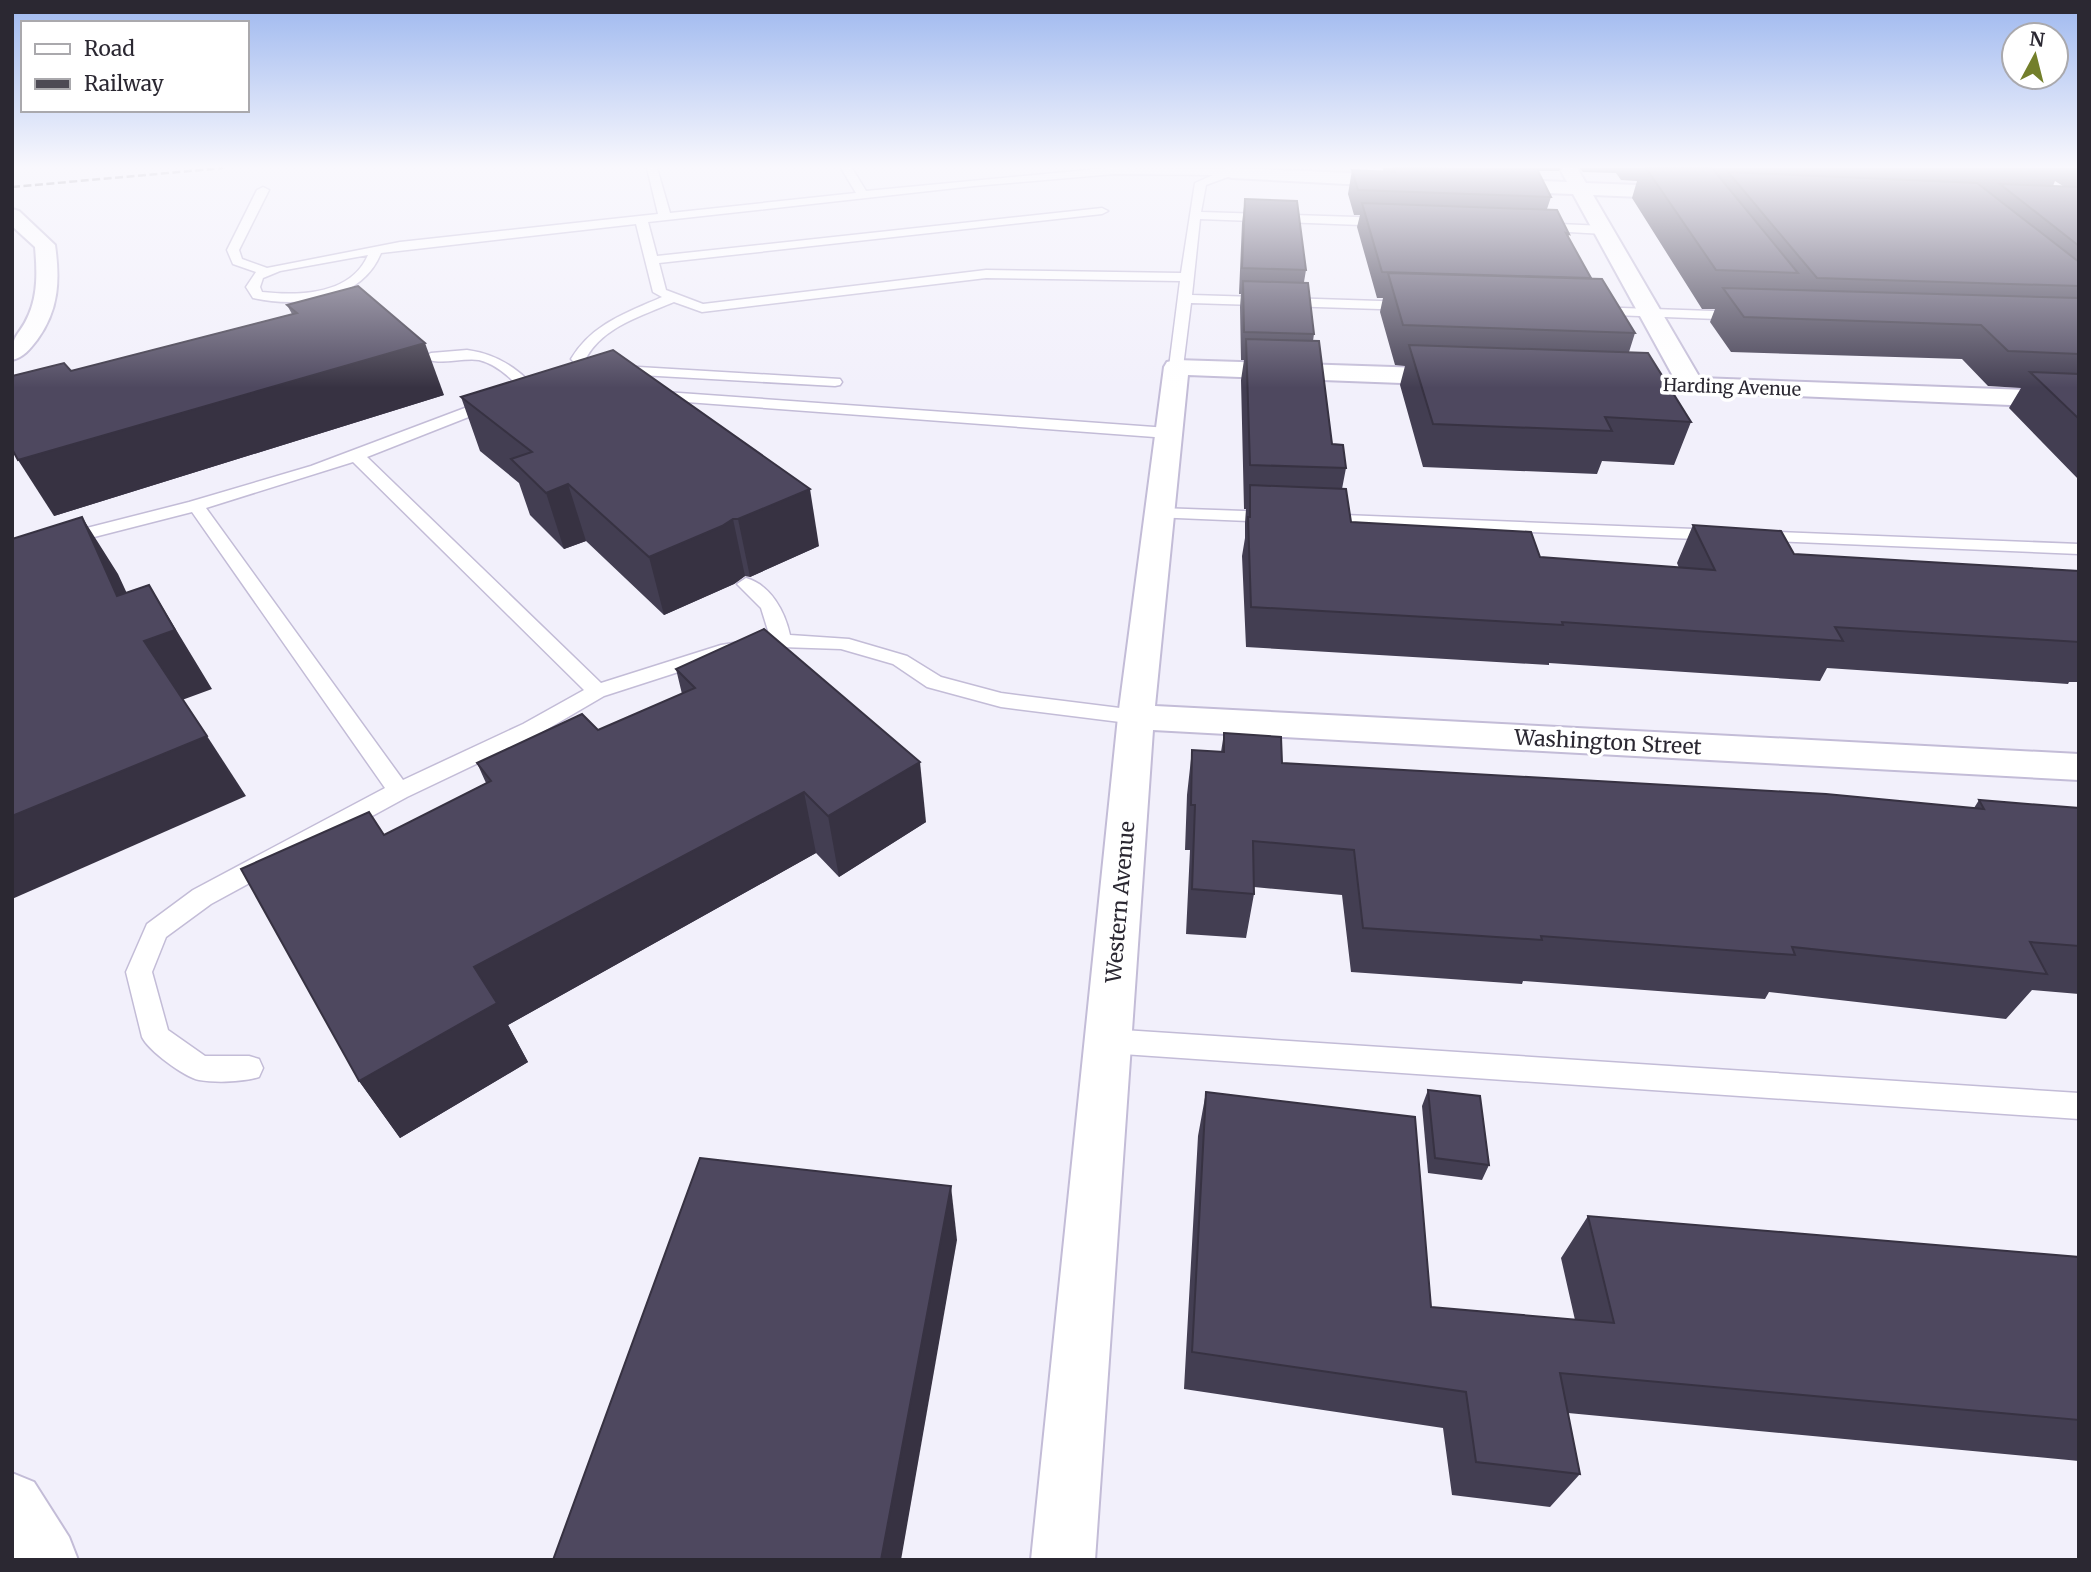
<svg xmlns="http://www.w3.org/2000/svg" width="2091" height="1572" font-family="Merriweather,serif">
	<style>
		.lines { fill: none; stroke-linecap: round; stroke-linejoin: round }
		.lane-casing { stroke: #c3bcd7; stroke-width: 3 }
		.street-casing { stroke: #c3bcd7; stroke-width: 4 }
		.primary-casing { stroke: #c3bcd7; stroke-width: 4 }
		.lane { fill: #fff; fill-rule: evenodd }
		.street { fill: #fff; fill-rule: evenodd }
		.primary { fill: #fff; fill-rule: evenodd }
		.rail { stroke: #4d4a54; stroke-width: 2.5; stroke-dasharray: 8 3.5; stroke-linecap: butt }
		.wall { fill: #433e52; fill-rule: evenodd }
		.shaded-wall { fill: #373242 }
		.building { fill: #4e485f; stroke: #373242; stroke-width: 2 }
		.labels { text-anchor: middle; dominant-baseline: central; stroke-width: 7; stroke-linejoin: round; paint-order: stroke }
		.far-street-label { font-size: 18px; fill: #2b2832; stroke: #fff }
		.street-label { font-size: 21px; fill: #2b2832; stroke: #fff }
	</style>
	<rect width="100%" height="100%" fill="#f2f0fb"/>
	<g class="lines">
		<g class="lane-casing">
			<g id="lane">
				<path d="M647,168h10l13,45 186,-20 -15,-25h11l14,23 242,-23 124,1 5,3 -1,2 -30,11 -5,27 186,6 6,4 -6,4 -187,-7 -8,76 219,7 7,4 -7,4 -220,-7 -8,64 -7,4 -7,-4 11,-86 -194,-3 -284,34 -28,-10c-32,14 -70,24 -88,56l19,7 235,14 2,3 -2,3 -5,1 -230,-13 -26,-5 -8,-9c21,-35 55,-46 91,-62l-9,-5 -17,-68 -255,29c-19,48 -82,55 -128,45l-7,-11 10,-15 -23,-8 -6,-14 30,-60 6,-3 6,3 -30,60 3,9 25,9 133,-26 258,-28zM1114,174l99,1 -18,8 -14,90 -195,-3 -283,34 -37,-14 -7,-27 443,-49 6,-3 -6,-3 -445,48 -9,-34 326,-36zM368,255c-17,40 -69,41 -106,37l-2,-5 3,-9 17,-7z"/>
				<polygon points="1537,223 1604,226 1610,230 1604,234 1533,230 1531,227"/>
				<polygon points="1592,307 1743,312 1750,316 1743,320 1587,314 1585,311"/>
				<path d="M467,350c36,5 59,24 81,53l-3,3h-10c-15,-18 -32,-40 -56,-46 -16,-3 -44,7 -55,-3l7,-4z"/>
				<polygon points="651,391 1168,428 1176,433 1168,438 646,399 643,396"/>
				<path d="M494,397l5,2 3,3 -3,3 -132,52 234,226 120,-38 49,-8 -9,-29 -24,-24 9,-6c25,7 39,34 44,57l59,4 58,17 34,21 60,16 135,17 8,2 3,5 -3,5 -8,2 -135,-17 -74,-20 -34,-23 -52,-15 -60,-2 -50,8 -127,41 -65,38 -132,63 -196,107 -45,33 -14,35 16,58 37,26h44l10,3 4,9 -4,9c-16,5 -43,6 -60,3 -15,-3 -51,-30 -57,-43l-16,-65 21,-48 46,-34 192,-102 -193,-276 -180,46v-11l177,-45 122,-36zM353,462l231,228 -61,34 -120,56 -197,-272z"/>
				<polygon points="1159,508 1275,512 1284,517 1275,522 1153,517 1150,513 1153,509"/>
				<polygon points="1319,514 1719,530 1728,535 1719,540 1313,523 1310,519 1313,515"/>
				<polygon points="1753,531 2079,544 2079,554 1747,540 1744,536 1747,532"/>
				<polygon points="1108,1029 2079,1093 2079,1119 1108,1053 1098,1049 1094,1041 1098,1033"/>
			</g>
		</g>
		<g class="street-casing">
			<g id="street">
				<polygon points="1225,168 1404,175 1413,181 1404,187 1232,178 1225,176 1223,172"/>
				<polygon points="1563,168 1577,168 1586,183 1688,187 1698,193 1688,199 1593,195 1700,378 2079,392 2079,408 1607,388 1603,383 1607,378 1616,375 1674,378 1573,194 1492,191 1483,185 1492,179 1567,182 1561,171"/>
				<polygon points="1176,360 1454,369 1463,372 1467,377 1463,382 1454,385 1188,375 1155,706 2079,754 2079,780 1153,730 1095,1560 1031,1560 1118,717 1164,367 1167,362"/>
			</g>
		</g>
		<g class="primary-casing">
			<g id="primary">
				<path d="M12,209l7,2 36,34c5,35 4,65 -18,95 -7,9 -13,17 -25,20 0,-29 7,-22 17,-46 9,-21 8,-44 6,-67l-23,-21z"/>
				<polygon points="12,1473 34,1482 69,1537 78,1560 12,1560"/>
			</g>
		</g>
		<use href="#lane" class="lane"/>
		<use href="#street" class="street"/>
		<use href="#primary" class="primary"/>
		<polyline class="rail" points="12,187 223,168"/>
	</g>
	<g class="wall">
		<polygon points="1383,168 1561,168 1559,171 1538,171 1551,197 1547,209 1569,234 1568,238 1591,278 1635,333 1629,352 1691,422 1674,465 1602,461 1597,474 1423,467 1400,385 1405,366 1395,365 1380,312 1383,298 1377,298 1357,227 1360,215 1354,215 1348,194 1352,170 1383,171"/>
		<path d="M1579,168h500v312l-70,-72 12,-20 -33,-2 -26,-27 -231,-7 -21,-30 5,-13h-13l-70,-111 5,-17 -16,-1 -5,-7 -33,-1zM2055,181l8,5h-10z"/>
		<polygon points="1245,199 1306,270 1304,282 1314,334 1313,341 1332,444 1346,468 1342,489 1351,522 1540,557 1679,568 1677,563 1693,525 1794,554 2079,571 2079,682 2069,682 2068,684 1827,668 1820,681 1549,663 1549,665 1246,647 1242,556 1245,538 1245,523 1246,509 1244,509 1241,380 1244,360 1241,360 1240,307 1241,294 1239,294 1242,223"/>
		<polygon points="287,305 444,395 54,516 71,371 292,314"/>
		<polygon points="461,397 819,546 750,577 745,576 734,584 664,615 586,541 564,549 530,515 519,483 480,451"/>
		<polygon points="676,669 926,822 839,877 816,853 508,1025 528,1062 400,1138 359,1081 384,835 486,783 477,763 598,730 682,694"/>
		<polygon points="1224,733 1282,763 1974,808 1979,800 2079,808 2079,994 2032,990 2006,1019 1769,992 1765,999 1523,981 1522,984 1351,972 1342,895 1254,887 1254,894 1246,938 1186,934 1190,850 1185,850 1187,795 1192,750 1221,752"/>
		<polygon points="1428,1090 1489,1165 1482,1180 1428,1173 1422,1106"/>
		<polygon points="1206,1092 1431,1307 1575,1320 1561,1258 1588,1216 2079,1257 2079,1461 1568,1413 1580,1474 1550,1507 1452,1495 1443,1428 1184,1389 1198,1136"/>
	</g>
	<g class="shaded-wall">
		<polygon points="425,343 444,395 54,516 18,460"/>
		<polygon points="568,484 586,541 564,549 546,493"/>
		<polygon points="810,489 819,546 750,577 738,519"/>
		<polygon points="82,517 118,574 148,639 149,585 212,689 182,700 144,641 117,596"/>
		<polygon points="733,519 745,576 734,584 664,615 649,557"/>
		<polygon points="207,736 246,796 12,899 12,816"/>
		<polygon points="920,762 926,822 839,877 828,816"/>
		<polygon points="804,792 816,853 508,1025 528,1062 400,1138 359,1081 474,967"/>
		<polygon points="951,1186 957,1240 901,1560 881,1560"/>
	</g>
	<g class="building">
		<polygon points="1394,168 1537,169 1551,197 1358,190 1352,170 1395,172"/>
		<polygon points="1646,168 1712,168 1798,273 1716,270"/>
		<polygon points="1728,172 1977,183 2079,262 2079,286 1817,278"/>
		<polygon points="2000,184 2079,187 2079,246"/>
		<polygon points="1245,199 1297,201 1306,270 1242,268"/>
		<polygon points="1362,203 1557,210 1569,234 1566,233 1591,278 1382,272"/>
		<polygon points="1388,273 1602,279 1635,333 1403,325"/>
		<polygon points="1243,281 1308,283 1314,334 1244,332"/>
		<polygon points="358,286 425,343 18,460 12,449 12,376 64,363 71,371 297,313 287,305"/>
		<polygon points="1723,288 2079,298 2079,354 2008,351 1981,325 1744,317"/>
		<polygon points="1246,339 1319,341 1332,444 1343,445 1346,468 1250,465"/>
		<polygon points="1409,345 1648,353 1691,422 1605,417 1612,431 1433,424"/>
		<polygon points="613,350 810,489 738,519 733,519 722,526 649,557 568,484 546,493 511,459 532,452 461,397"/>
		<polygon points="2030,372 2079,374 2079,419"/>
		<polygon points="1250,485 1346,489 1351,522 1531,532 1540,557 1715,570 1693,525 1781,531 1794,554 2079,571 2079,642 1835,627 1843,641 1562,622 1563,625 1251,607 1248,517 1250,517"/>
		<polygon points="82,517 117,596 149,585 175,630 144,641 207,736 12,816 12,539"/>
		<polygon points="764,629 920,762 828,816 804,792 474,967 497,1003 359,1081 241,869 369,812 384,835 491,781 477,763 582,714 598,730 695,688 676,669"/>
		<polygon points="1224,733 1281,737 1282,763 1826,794 1984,809 1979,800 2079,808 2079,946 2030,942 2047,974 1792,947 1795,955 1541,936 1542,940 1363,928 1354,850 1253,841 1254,894 1192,889 1195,805 1191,805 1192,750 1224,752"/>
		<polygon points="1428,1090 1480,1096 1489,1165 1435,1158"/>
		<polygon points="1206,1092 1415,1117 1431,1307 1614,1323 1588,1216 2079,1257 2079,1420 1560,1373 1580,1474 1476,1462 1466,1392 1192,1352"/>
		<polygon points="700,1158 951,1186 881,1560 553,1560"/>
	</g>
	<linearGradient id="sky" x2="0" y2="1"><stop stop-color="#9eb8ef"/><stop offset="0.43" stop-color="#f9f8fd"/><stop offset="1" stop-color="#f9f8fd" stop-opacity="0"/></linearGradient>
	<rect width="2091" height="388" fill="url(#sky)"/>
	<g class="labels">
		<g class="far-street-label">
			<text transform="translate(1732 387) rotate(2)">Harding Avenue</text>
		</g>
		<g class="street-label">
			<text transform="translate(1608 742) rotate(3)">Washington Street</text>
			<text transform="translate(1120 902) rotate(-85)">Western Avenue</text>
		</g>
	</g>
	<rect width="2091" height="1572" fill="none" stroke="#2b2832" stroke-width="28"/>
	<rect x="21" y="21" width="228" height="91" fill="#ffffff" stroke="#aaa9ad" stroke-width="2"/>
	<rect x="35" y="44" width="35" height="10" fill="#ffffff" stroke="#aaa9ad" stroke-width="2"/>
	<text x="84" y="56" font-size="21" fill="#2b2832">Road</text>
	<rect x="35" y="79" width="35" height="10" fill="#4d4a54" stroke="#aaa9ad" stroke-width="2"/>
	<text x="84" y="91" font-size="21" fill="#2b2832">Railway</text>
	<g transform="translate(2035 56) rotate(7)"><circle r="33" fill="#ffffff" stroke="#aaa9ad" stroke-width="2"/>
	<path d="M0-5L12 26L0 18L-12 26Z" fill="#737f2b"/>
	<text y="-10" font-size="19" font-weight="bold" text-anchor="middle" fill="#2b2832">N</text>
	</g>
</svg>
